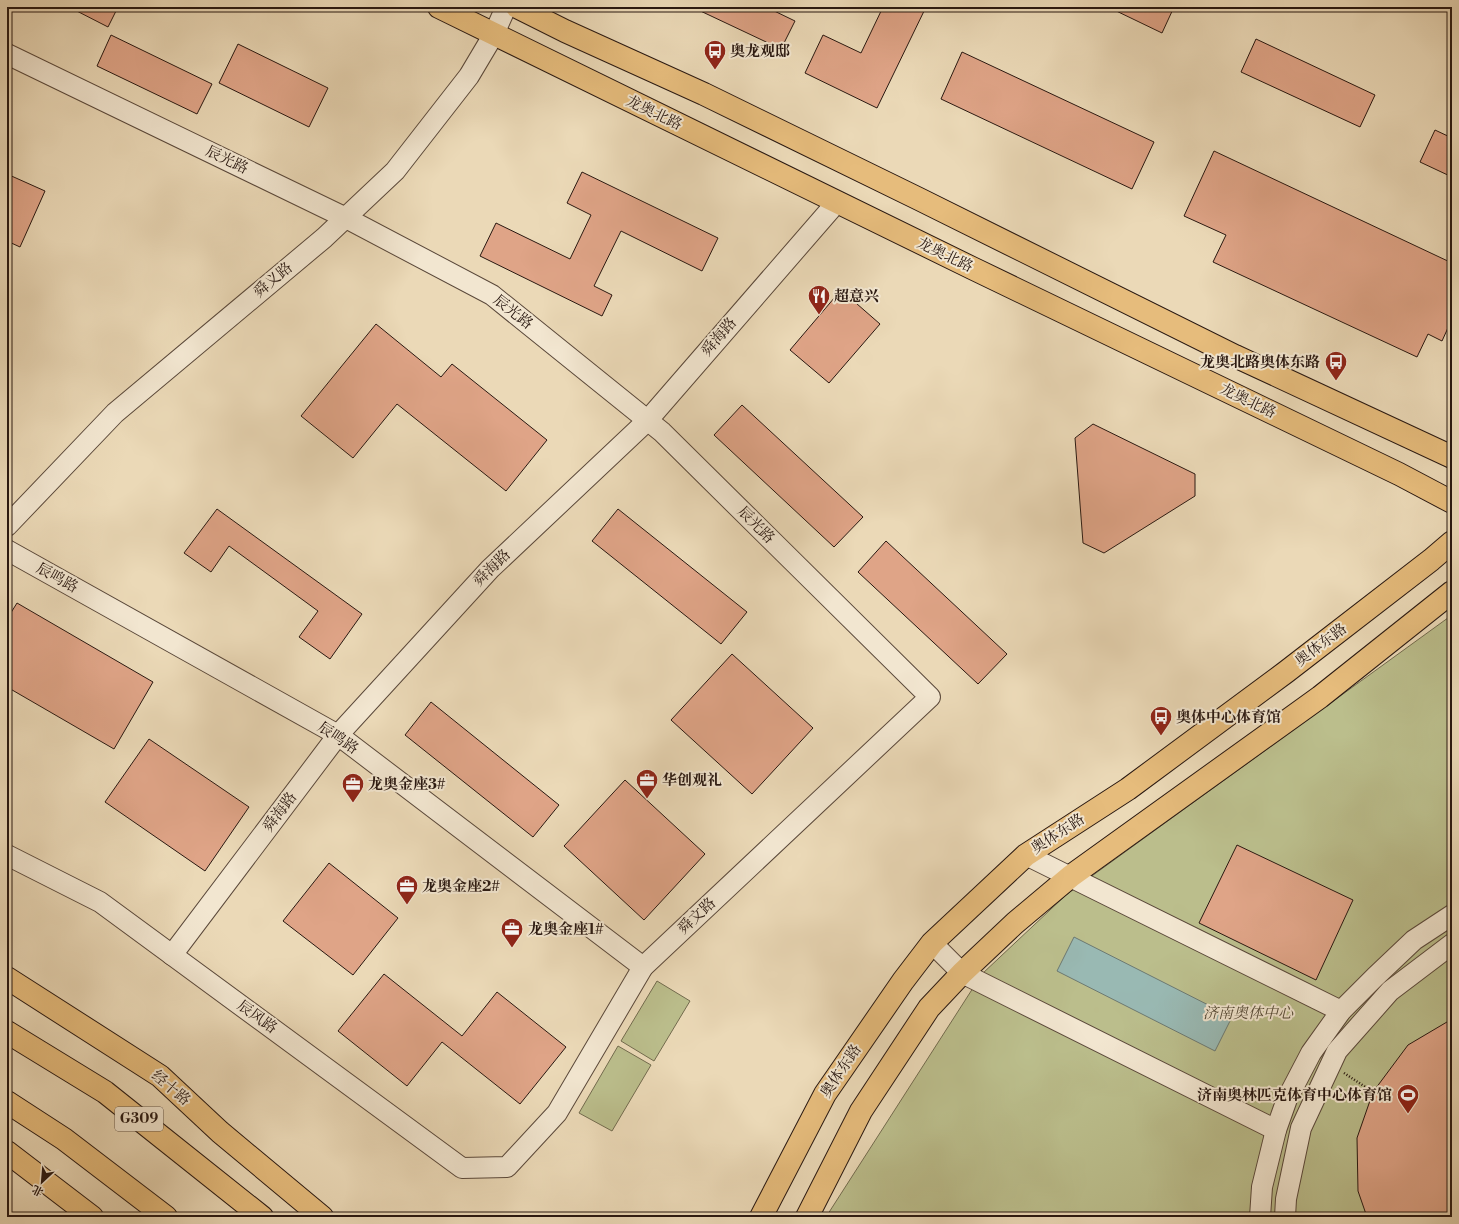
<svg xmlns="http://www.w3.org/2000/svg" width="1459" height="1224" font-family="'Libre Bodoni','Noto Serif SC',serif">
	<style>
		.green { fill: #bbbe8c; stroke: #726b4e }
		.water { fill: #99b9b3; stroke: #6c7972 }
		.building { fill: #dfa487; stroke: #291811 }
		.lines { fill: none; stroke-linecap: round; stroke-linejoin: round }
		.minor-casing { stroke: #5a483a; stroke-width: 22 }
		.major-casing { stroke: #291811; stroke-width: 24 }
		.highway-casing { stroke: #291811; stroke-width: 24 }
		.path { stroke: #291811; stroke-width: 2.5; stroke-dasharray: 1 2; stroke-linecap: butt }
		.minor { stroke: #f2e6d0; stroke-width: 20 }
		.major { stroke: #e6bc7c; stroke-width: 22 }
		.highway { stroke: #e6bc7c; stroke-width: 22 }
		.labels { text-anchor: middle; dominant-baseline: central; stroke-width: 4; stroke-linejoin: round; paint-order: stroke }
		.shield { fill: #f2e6d0; stroke: #65564a; stroke-width: 1 }
		.shield-label { font-size: 14px; font-weight: bold; fill: #291811 }
		.poi-label { font-size: 15px; font-weight: bold; fill: #291811; stroke: #f2e6d0; text-anchor: start }
		.street-label { font-size: 15px; fill: #291811; stroke: #f2e6d0 }
		.park-label { font-size: 15px; font-style: italic; fill: #554a36; stroke: #f2e6d0 }
	</style>
	<rect width="100%" height="100%" fill="#ebd9b7"/>
	<filter id="stains"><feTurbulence type="fractalNoise" baseFrequency=".005" numOctaves="4"/><feColorMatrix values="0 0 0 0 .2 0 0 0 0 .09 0 0 0 0 .02 0 0 0 .5 -.17"/></filter>
	<radialGradient id="worn" r=".72"><stop offset=".6" stop-color="#630" stop-opacity="0"/><stop offset="1" stop-color="#630" stop-opacity=".3"/></radialGradient>
	<g class="green">
		<polygon points="1452,615 1452,1217 826,1217 982,974 1067,894"/>
		<polygon points="657,981 690,1001 654,1061 621,1041"/>
		<polygon points="618,1046 651,1065 612,1131 579,1113"/>
	</g>
	<polygon class="water" points="1074,937 1232,1017 1215,1051 1057,971"/>
	<g class="building">
		<polygon points="69,7 118,7 108,27"/>
		<polygon points="692,7 766,7 795,21 781,49"/>
		<polygon points="883,7 926,7 877,108 805,73 823,35 861,53"/>
		<polygon points="1108,7 1174,7 1162,33"/>
		<polygon points="111,35 212,84 197,114 97,66"/>
		<polygon points="1256,39 1375,95 1360,127 1241,72"/>
		<polygon points="238,44 328,88 309,127 219,83"/>
		<polygon points="962,52 1154,142 1132,189 941,99"/>
		<polygon points="1435,130 1452,138 1452,177 1420,162"/>
		<polygon points="1214,151 1452,263 1452,319 1442,341 1428,334 1417,357 1213,262 1226,235 1184,216"/>
		<polygon points="582,172 718,238 702,271 621,231 594,286 612,295 602,316 480,256 496,223 570,259 591,215 567,203"/>
		<polygon points="7,174 45,191 20,247 7,241"/>
		<polygon points="841,290 880,324 829,383 790,350"/>
		<polygon points="376,324 441,377 452,364 547,440 506,491 397,404 353,458 301,416"/>
		<polygon points="742,405 863,517 834,547 714,435"/>
		<polygon points="1093,424 1195,474 1195,496 1104,553 1083,543 1075,438"/>
		<polygon points="217,509 362,614 330,659 299,637 318,611 229,546 211,572 184,553"/>
		<polygon points="618,509 747,612 721,644 592,541"/>
		<polygon points="886,541 1007,654 978,684 858,572"/>
		<polygon points="17,603 153,682 114,749 7,687 7,619"/>
		<polygon points="732,654 813,728 752,794 671,720"/>
		<polygon points="431,702 559,805 533,837 405,735"/>
		<polygon points="149,739 249,807 205,871 105,802"/>
		<polygon points="625,780 705,854 644,920 564,846"/>
		<polygon points="1237,845 1353,900 1316,980 1199,923"/>
		<polygon points="329,863 398,918 353,975 283,921"/>
		<polygon points="384,974 462,1036 497,992 566,1047 520,1104 442,1042 407,1086 338,1031"/>
		<polygon points="1452,1019 1452,1217 1367,1217 1358,1191 1357,1138 1373,1092 1408,1045"/>
	</g>
	<g class="lines">
		<g class="minor-casing">
			<g id="minor">
				<polyline points="7,54 346,218 492,295 662,432 930,697 643,967 557,1113 507,1167 462,1168 100,902 7,855"/>
				<polyline points="7,526 115,413 324,238 395,171 469,76 494,34 506,7"/>
				<polyline points="7,550 338,735 643,967"/>
				<polyline points="1026,855 1341,1011"/>
				<polyline points="932,943 962,973 1276,1130"/>
				<polyline points="172,955 338,735 490,569 647,421 837,202"/>
				<polyline points="1260,1217 1262,1187 1276,1130 1287,1099 1311,1053 1341,1011 1375,977 1414,940 1452,915"/>
				<polyline points="1285,1217 1286,1199 1301,1128 1337,1051 1390,991 1452,944"/>
			</g>
		</g>
		<g class="major-casing">
			<g id="major">
				<polyline points="439,7 972,268 1399,474 1452,502"/>
				<polyline points="517,7 565,31 704,94 919,199 1235,356 1452,457"/>
				<polyline points="7,978 160,1076 220,1132 322,1217"/>
				<polyline points="7,1152 92,1217"/>
				<polyline points="761,1217 825,1094 903,981 932,943 1026,855 1128,789 1286,672 1431,560 1452,542"/>
				<polyline points="807,1217 861,1111 929,1008 962,973 1015,923 1071,876 1320,697 1452,592"/>
			</g>
		</g>
		<g class="highway-casing">
			<g id="highway">
				<polyline points="7,1032 105,1092 262,1217"/>
				<polyline points="7,1102 64,1139 166,1217"/>
			</g>
		</g>
		<polyline class="path" points="1344,1073 1373,1092"/>
		<use href="#minor" class="minor"/>
		<use href="#major" class="major"/>
		<use href="#highway" class="highway"/>
	</g>
	<defs>
		<g id="bus-pin" transform="scale(1.15)"><path d="M0 17L-7.5 6A9.5 9.5 0 1 1 7.5 6Z" fill="#8f2418" stroke="#f2e6d0"/><path d="M-5-6H5V4H4V6H2V4H-2V6H-4V4H-5ZM-3.5-4V0h7V-4ZM-3.5 1.2v1.5H-2V1.2ZM2 1.2v1.5H3.5V1.2Z" fill="#fff"/></g>
		<g id="restaurant-pin" transform="scale(1.15)"><path d="M0 17L-7.5 6A9.5 9.5 0 1 1 7.5 6Z" fill="#8f2418" stroke="#f2e6d0"/><path d="M-5-6h1v4h1v-4h1v4h1v-4h1v5L-1.5 .5V6h-2V.5L-5-1ZM5-6V6H3V1.5H1.5Q1.5-4 5-6Z" fill="#fff"/></g>
		<g id="office-pin" transform="scale(1.15)"><path d="M0 17L-7.5 6A9.5 9.5 0 1 1 7.5 6Z" fill="#8f2418" stroke="#f2e6d0"/><path d="M-6-3h4V-5.5h4V-3h4V5H-6ZM-1-4.5V-3h2v-1.5ZM-6 0V1H6V0Z" fill="#fff"/></g>
		<g id="stadium-pin" transform="scale(1.15)"><path d="M0 17L-7.5 6A9.5 9.5 0 1 1 7.5 6Z" fill="#8f2418" stroke="#f2e6d0"/><path d="M0-5a6.5 5 0 1 0 0 10a6.5 5 0 1 0 0-10ZM-3.5-1.8h7v3.6h-7Z" fill="#fff"/></g>
	</defs>
	<g fill-rule="evenodd">
		<use href="#bus-pin" x="715" y="51"/>
		<use href="#restaurant-pin" x="819" y="296"/>
		<use href="#bus-pin" x="1336" y="362"/>
		<use href="#bus-pin" x="1161" y="717"/>
		<use href="#office-pin" x="647" y="780"/>
		<use href="#office-pin" x="353" y="784"/>
		<use href="#office-pin" x="407" y="886"/>
		<use href="#office-pin" x="512" y="929"/>
		<use href="#stadium-pin" x="1408" y="1095"/>
	</g>
	<g class="labels">
		<rect class="shield" x="115" y="1107" width="48" height="24" rx="3"/>
		<g class="shield-label">
			<text x="139" y="1119">G309</text>
		</g>
		<g class="poi-label">
			<text x="730" y="51">奥龙观邸</text>
			<text x="834" y="296">超意兴</text>
			<text x="1320" y="362" text-anchor="end">龙奥北路奥体东路</text>
			<text x="1176" y="717">奥体中心体育馆</text>
			<text x="662" y="780">华创观礼</text>
			<text x="368" y="784">龙奥金座3#</text>
			<text x="422" y="886">龙奥金座2#</text>
			<text x="528" y="929">龙奥金座1#</text>
			<text x="1392" y="1095" text-anchor="end">济南奥林匹克体育中心体育馆</text>
		</g>
		<g class="street-label">
			<text transform="translate(654 113) rotate(26)">龙奥北路</text>
			<text transform="translate(227 160) rotate(26)">辰光路</text>
			<text transform="translate(945 255) rotate(26)">龙奥北路</text>
			<text transform="translate(273 280) rotate(-40)">舜义路</text>
			<text transform="translate(513 312) rotate(38)">辰光路</text>
			<text transform="translate(719 337) rotate(-49)">舜海路</text>
			<text transform="translate(1248 401) rotate(26)">龙奥北路</text>
			<text transform="translate(756 525) rotate(45)">辰光路</text>
			<text transform="translate(492 568) rotate(-45)">舜海路</text>
			<text transform="translate(57 578) rotate(29)">辰鸣路</text>
			<text transform="translate(1321 645) rotate(-37)">奥体东路</text>
			<text transform="translate(338 738) rotate(34)">辰鸣路</text>
			<text transform="translate(280 812) rotate(-53)">舜海路</text>
			<text transform="translate(1058 834) rotate(-33)">奥体东路</text>
			<text transform="translate(697 916) rotate(-43)">舜文路</text>
			<text transform="translate(257 1017) rotate(36)">辰风路</text>
			<text transform="translate(841 1071) rotate(-56)">奥体东路</text>
			<text transform="translate(171 1088) rotate(40)">经十路</text>
		</g>
		<g class="park-label">
			<text x="1248" y="1013">济南奥体中心</text>
		</g>
	</g>
	<rect width="1459" height="1224" fill="none" stroke="#ebd9b7" stroke-width="24"/>
	<rect x="8" y="8" width="1443" height="1208" fill="none" stroke="#291811" stroke-width="2"/>
	<rect x="12" y="12" width="1435" height="1200" fill="none" stroke="#291811"/>
	<g transform="translate(42 1182) rotate(206)" stroke="#f2e6d0" stroke-width="3" paint-order="stroke">
	<path d="M0-3L7 15L0 10L-7 15Z" fill="#291811"/>
	<text y="-6" font-size="11" font-weight="bold" text-anchor="middle" fill="#291811">北</text>
	</g>
	<rect width="100%" height="100%" filter="url(#stains)"/>
	<rect width="100%" height="100%" fill="url(#worn)"/>
</svg>
